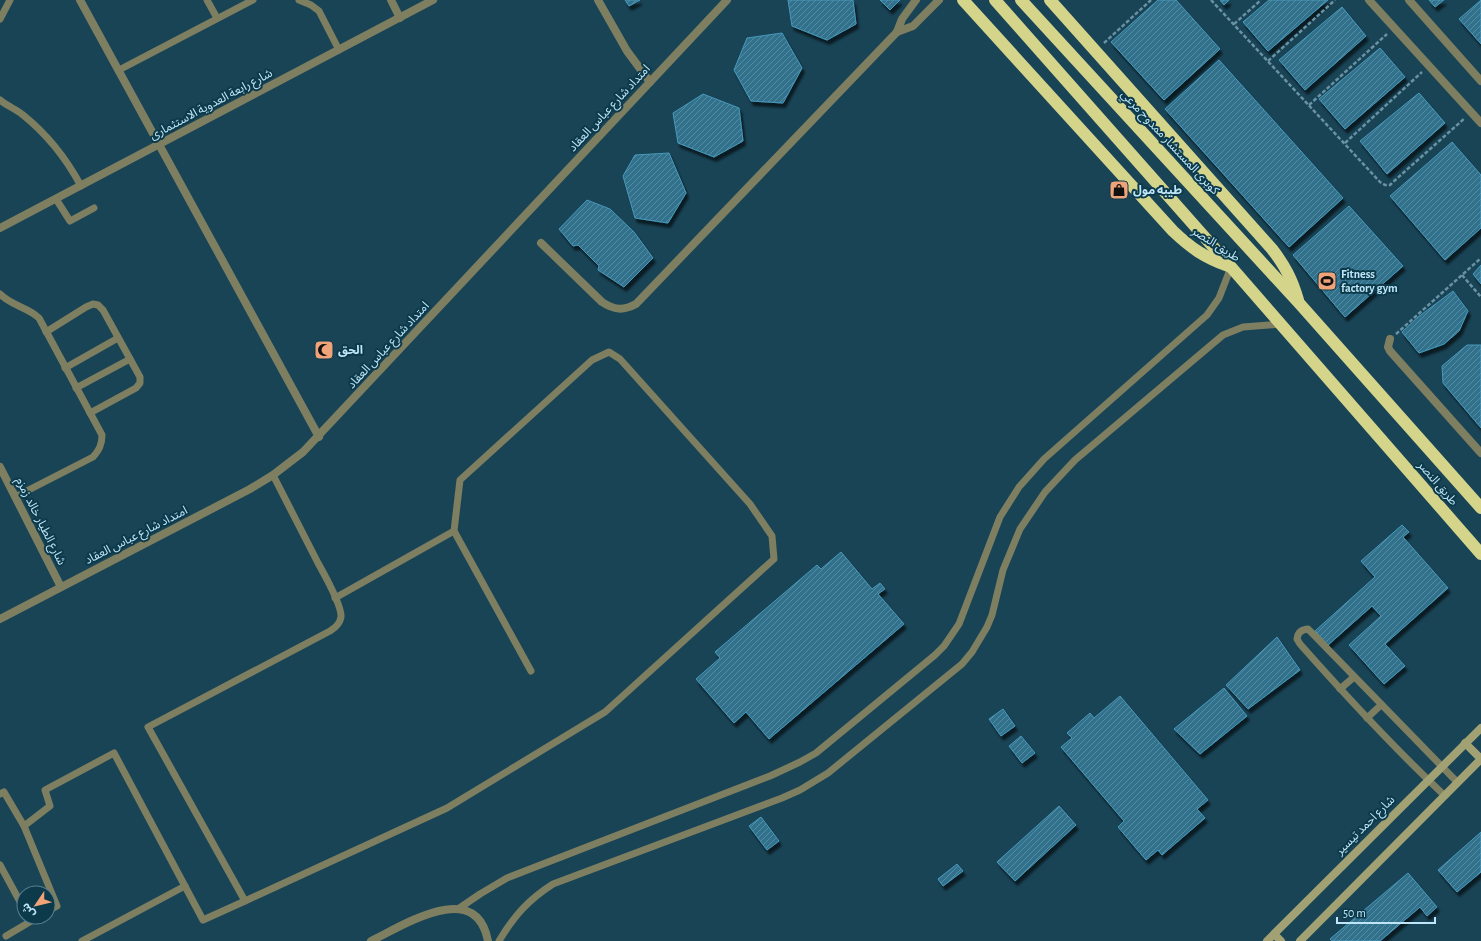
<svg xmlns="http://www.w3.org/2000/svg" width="1481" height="941" font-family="'Alegreya Sans','Noto Sans Arabic',sans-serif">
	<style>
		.building { fill: url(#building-hatch); stroke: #4799bc; filter: url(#shadow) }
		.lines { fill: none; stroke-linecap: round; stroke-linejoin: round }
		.path { stroke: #6992a4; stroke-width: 2.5; stroke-dasharray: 4 2; stroke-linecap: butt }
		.lane { stroke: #7e7e61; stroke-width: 7 }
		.street { stroke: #7e7e61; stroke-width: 8 }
		.secondary { stroke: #a1a173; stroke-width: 8 }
		.highway { stroke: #d4d48b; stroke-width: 12 }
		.labels { text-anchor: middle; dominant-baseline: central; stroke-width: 4; stroke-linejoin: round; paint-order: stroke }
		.street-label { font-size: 12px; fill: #bfe6f8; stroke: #0c3a4b }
		.poi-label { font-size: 12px; font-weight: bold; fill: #bfe6f8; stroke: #0c3a4b; text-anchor: start }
	</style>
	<defs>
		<pattern id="building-hatch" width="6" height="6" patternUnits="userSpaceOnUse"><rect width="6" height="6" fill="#31718b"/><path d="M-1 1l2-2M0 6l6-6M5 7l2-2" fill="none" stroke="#568ca2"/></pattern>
		<filter id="shadow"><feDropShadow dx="2.5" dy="4.5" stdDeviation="1" flood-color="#0009"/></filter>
	</defs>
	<rect width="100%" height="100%" fill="#194456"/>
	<g class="building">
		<polygon points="625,0 640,0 629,6"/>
		<polygon points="788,0 853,0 856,24 827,40 792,26"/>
		<polygon points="880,0 900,0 890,10"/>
		<polygon points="1158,0 1176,0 1220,49 1164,100 1111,42"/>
		<polygon points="1220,0 1229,0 1224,5"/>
		<polygon points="1269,0 1328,0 1268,51 1243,22"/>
		<polygon points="1429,0 1444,0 1435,7"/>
		<polygon points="1481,0 1481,44 1459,19"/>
		<polygon points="1342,7 1366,36 1305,90 1279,60"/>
		<polygon points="782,33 802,68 783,103 751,101 734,70 747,38"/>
		<polygon points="1380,48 1405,77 1345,129 1319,99"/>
		<polygon points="1219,60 1343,198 1289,247 1165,109"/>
		<polygon points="1419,93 1445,123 1387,174 1360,141"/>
		<polygon points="703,94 739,108 743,141 714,157 678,143 673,113"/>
		<polygon points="1452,142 1481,175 1481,228 1445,260 1390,196"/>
		<polygon points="669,153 686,193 668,223 635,218 623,176 635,155"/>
		<polygon points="587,200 610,209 634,232 653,258 624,287 598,270 599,266 578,245 573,246 559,229"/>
		<polygon points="1349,206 1403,266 1345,317 1293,255"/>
		<polygon points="1481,265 1481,284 1473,274"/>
		<polygon points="1453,291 1468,311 1459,331 1444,344 1419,353 1402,332 1418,317"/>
		<polygon points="1467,345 1481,345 1481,428 1443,383 1442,366"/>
		<polygon points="1402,525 1409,532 1403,537 1448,588 1385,644 1405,666 1384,684 1349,645 1381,616 1372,606 1328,645 1315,631 1375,577 1361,561"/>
		<polygon points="841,552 872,589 880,583 885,589 878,594 904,624 769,739 746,712 734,723 696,679 720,658 715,652 817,565 821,569"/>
		<polygon points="1277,637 1300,670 1248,709 1226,685"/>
		<polygon points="1224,688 1247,716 1200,754 1174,729"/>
		<polygon points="1120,696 1208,800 1197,809 1205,818 1162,855 1158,850 1146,860 1118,827 1124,821 1061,747 1072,738 1067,733 1090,713 1094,718"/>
		<polygon points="1003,709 1015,726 1001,736 989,719"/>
		<polygon points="1021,736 1035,753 1022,763 1009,746"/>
		<polygon points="1059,806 1076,825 1015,881 997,862"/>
		<polygon points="761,817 779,841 767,850 749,826"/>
		<polygon points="1481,832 1481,872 1457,892 1438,870"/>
		<polygon points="957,864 963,871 943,886 938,879"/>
		<polygon points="1408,873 1437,907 1427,916 1420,907 1380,941 1332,941 1330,939"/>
	</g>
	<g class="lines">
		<g class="path">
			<polyline points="1211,0 1380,182 1385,185 1390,185 1393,182 1465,118"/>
			<polyline points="1234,24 1261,0"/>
			<polyline points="1104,43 1151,0"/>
			<polyline points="1268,61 1335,0"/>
			<polyline points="1309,105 1387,34"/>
			<polyline points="1345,143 1422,72"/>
			<polyline points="1462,275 1481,297"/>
			<polyline points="1396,334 1481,258"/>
		</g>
		<g class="lane">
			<polyline points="207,0 217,18"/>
			<polyline points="299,0 311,5 319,11 339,50"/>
			<polyline points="0,19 10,0"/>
			<polyline points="119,70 253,0"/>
			<path d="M0,100c7,6 16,9 23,15 25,20 43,43 58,71"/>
			<polyline points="56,199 70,221 94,208"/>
			<path d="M0,294c12,12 27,13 39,24l63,117c0,10 -3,15 -9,22l-78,40"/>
			<polyline points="46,332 86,307 93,304 98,305 103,310 140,377 140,383 136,388 90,413"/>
			<polyline points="65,368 118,338"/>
			<polyline points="76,388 130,359"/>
			<polyline points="335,598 454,531"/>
			<polyline points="1340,689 1354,677"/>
			<polyline points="1367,718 1381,705"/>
			<path d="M0,794l4,-2 20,34 26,-20 -5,-16 69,-37 89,167 42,-19 -97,-174 182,-96c5,-3 10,-7 11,-14 1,-12 -17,-43 -23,-54 -15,-29 -30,-59 -45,-88"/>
			<path d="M1444,795c-51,-48 -98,-99 -144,-151l-3,-5c1,-7 4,-9 11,-10l4,4 145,149"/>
			<polyline points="24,826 57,906 48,911"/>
			<polyline points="0,865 24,909"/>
			<polyline points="245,901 447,808 605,712 774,559 772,536 750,504 620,359 609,352 592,360 460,480 454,531 531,671"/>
			<polyline points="458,909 480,894 507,878 770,776 800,762 816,753 935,655 944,646 959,624 1000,517 1019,487 1044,459 1207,315 1219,298 1231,267"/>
			<polyline points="6,936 38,917"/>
			<polyline points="82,941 185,886"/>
			<path d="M499,941c15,-25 29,-41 54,-57l229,-86 18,-8 28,-17 134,-109 10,-12 15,-25 5,-12 11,-45 17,-41 25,-37 30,-32 148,-125 20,-8 38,-3"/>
		</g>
		<g class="street">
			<polyline points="80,0 319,437"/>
			<polyline points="391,0 400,18"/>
			<polyline points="598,0 627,51 650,82"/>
			<polyline points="1369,0 1481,123"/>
			<polyline points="1409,0 1481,81"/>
			<polyline points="897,32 913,26 939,0"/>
			<polyline points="0,228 433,0"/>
			<path d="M541,243l61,59c12,8 21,9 34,2l261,-272 5,-13 14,-19"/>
			<polyline points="1390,339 1388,347 1390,351 1481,453"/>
			<polyline points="0,467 61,587"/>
			<polyline points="0,619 250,489 273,475 303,452 727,0"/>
			<path d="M371,941c33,-16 105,-63 117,0"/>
		</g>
		<g class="secondary">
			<polyline points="1274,934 1281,941"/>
			<polyline points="1267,941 1481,728"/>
			<polyline points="1300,941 1481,759 1465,743"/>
		</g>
		<g class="highway">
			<path d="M963,0l210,231c19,18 31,26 55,35"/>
			<polyline points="995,0 1231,267 1481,554"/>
			<polyline points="1021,0 1299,303 1481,508"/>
			<path d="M1050,0l222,249c13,17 20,30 26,51"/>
		</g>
	</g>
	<defs>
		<g id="shop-square" transform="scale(1)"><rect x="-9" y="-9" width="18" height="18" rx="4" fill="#f0a279" stroke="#0c3a4b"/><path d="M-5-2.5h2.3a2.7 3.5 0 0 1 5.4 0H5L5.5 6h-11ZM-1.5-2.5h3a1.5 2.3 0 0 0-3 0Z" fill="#111"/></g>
		<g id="stadium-square" transform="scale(1)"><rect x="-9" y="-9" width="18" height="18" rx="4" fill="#f0a279" stroke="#0c3a4b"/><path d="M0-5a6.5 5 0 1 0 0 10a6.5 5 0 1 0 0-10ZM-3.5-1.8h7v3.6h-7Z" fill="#111"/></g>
		<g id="mosque-square" transform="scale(1)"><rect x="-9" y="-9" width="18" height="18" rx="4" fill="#f0a279" stroke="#0c3a4b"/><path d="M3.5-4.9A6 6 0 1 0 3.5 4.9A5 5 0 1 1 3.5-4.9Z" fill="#111"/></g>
	</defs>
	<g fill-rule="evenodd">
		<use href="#shop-square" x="1119" y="190"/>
		<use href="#stadium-square" x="1327" y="281"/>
		<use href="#mosque-square" x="324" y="350"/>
	</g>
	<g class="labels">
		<g class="street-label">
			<text transform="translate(211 104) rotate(-28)">شارع رابعة العدوية الاستثمارى</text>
			<text transform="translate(609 108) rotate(-47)">امتداد شارع عباس العقاد</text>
			<text transform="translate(1170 142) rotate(47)">كوبرى المستشار ممدوح مرعي</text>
			<text transform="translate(1216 244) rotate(32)">طريق النصر</text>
			<text transform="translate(388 345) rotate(-47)">امتداد شارع عباس العقاد</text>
			<text transform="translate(1438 483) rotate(49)">طريق النصر</text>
			<text transform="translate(41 521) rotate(63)">شارع الطيار خالد زمزم</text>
			<text transform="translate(136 535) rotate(-27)">امتداد شارع عباس العقاد</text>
			<text transform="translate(1365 825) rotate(-45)">شارع احمد تيسير</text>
		</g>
		<g class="poi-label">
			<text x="1133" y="190">طيبه مول</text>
			<text x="1341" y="274">Fitness<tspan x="1341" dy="14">factory gym</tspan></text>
			<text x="338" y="350">الحق</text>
		</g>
	</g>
	<g transform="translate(36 905) rotate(235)"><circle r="19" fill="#0c3a4b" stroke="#547f90"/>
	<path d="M0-3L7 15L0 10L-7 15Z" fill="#f0a279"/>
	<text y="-6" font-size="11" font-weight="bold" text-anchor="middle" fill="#bfe6f8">ش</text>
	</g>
	<path d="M1337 917v6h98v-6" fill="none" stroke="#bfe6f8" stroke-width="2"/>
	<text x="1343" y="917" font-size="12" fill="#bfe6f8" stroke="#0c3a4b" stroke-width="3" paint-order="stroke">50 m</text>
</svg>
